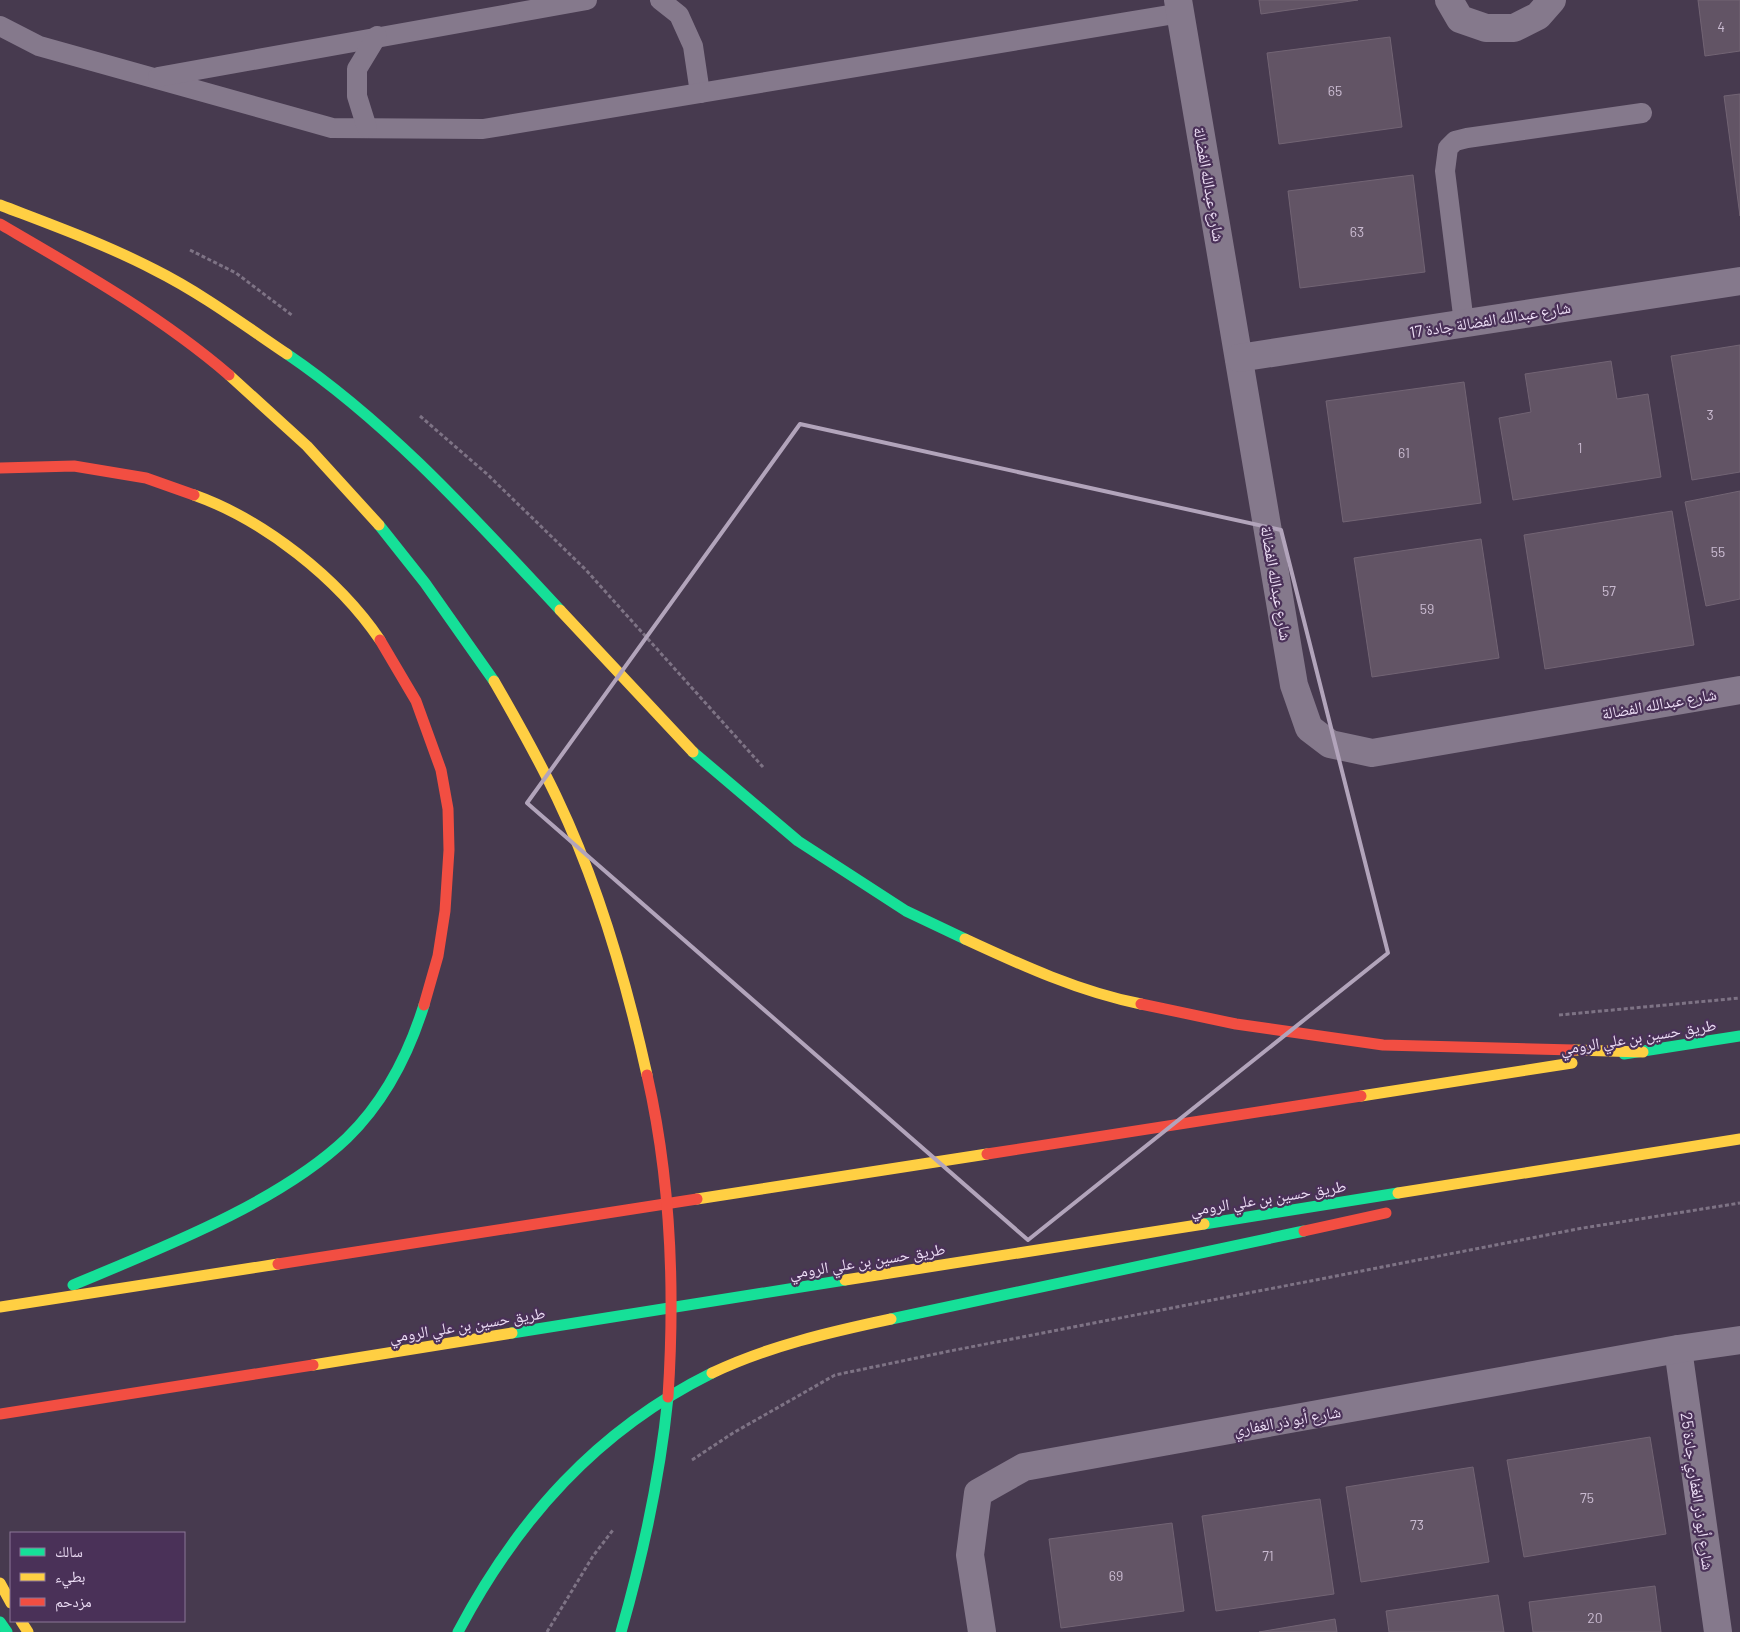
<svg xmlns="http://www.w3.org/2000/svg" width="1740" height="1632" font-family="Barlow,'Noto Naskh Arabic',sans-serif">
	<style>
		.building { fill: #625465; stroke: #726474 }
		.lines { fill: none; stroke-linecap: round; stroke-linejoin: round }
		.path { stroke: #7e7385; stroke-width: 3; stroke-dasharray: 4 2.5; stroke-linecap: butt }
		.lane { stroke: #85798c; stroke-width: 20 }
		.street { stroke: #85798c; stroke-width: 28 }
		.fast { stroke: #16e098; stroke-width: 11 }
		.slow { stroke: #ffcf43; stroke-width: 11 }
		.jam { stroke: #f24e42; stroke-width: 11 }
		.fast-bridge { stroke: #16e098; stroke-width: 11 }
		.slow-bridge { stroke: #ffcf43; stroke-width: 11 }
		.jam-bridge { stroke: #f24e42; stroke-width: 11 }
		.marked { fill: none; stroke: #b2a4bb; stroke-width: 4; stroke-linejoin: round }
		.labels { text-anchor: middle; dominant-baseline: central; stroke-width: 4.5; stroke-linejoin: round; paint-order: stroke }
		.number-label { font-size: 14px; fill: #cabbd1 }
		.street-label { font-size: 16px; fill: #ecddf5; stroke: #4a3158 }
	</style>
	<rect width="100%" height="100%" fill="#473a4f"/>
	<g class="building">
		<polygon points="1259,0 1358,0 1261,14"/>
		<polygon points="1698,0 1740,0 1740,51 1705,56"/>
		<polygon points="1390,37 1402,127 1279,144 1267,53"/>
		<polygon points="1740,94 1740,216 1724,96"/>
		<polygon points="1413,175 1425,272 1300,288 1288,191"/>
		<polygon points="1740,345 1740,472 1692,480 1671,356"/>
		<polygon points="1611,361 1617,399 1648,394 1661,477 1513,500 1499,418 1531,412 1525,374"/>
		<polygon points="1464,382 1481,503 1343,522 1326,401"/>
		<polygon points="1740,491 1740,599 1706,606 1685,502"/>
		<polygon points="1672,511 1694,645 1545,669 1524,535"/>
		<polygon points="1481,539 1499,658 1372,677 1354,558"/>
		<polygon points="1650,1437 1666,1534 1524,1557 1507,1460"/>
		<polygon points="1473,1467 1489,1562 1361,1582 1346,1487"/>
		<polygon points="1320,1499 1334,1594 1216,1611 1202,1516"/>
		<polygon points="1172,1523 1184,1611 1061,1628 1049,1539"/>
		<polygon points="1655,1586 1661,1632 1533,1632 1529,1602"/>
		<polygon points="1498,1595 1504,1632 1389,1632 1386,1611"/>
		<polygon points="1335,1619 1337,1632 1259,1632"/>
	</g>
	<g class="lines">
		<g class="path">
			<polyline points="190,250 236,273 293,316"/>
			<polyline points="420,416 487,474 586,570 763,767"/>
			<polyline points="1559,1015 1740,998"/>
			<polyline points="692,1460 733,1433 835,1375 950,1351 1583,1228 1740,1203"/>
			<polyline points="547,1632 593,1556 613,1530"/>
		</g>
		<g class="lane">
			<polyline points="660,0 679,15 693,46 700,93"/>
			<polyline points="0,26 39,46 332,128 483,129 1181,13"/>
			<polyline points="158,77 587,0"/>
			<polyline points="367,128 357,96 357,69 377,36"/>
			<polyline points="1464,323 1445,171 1448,148 1455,141 1467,138 1642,113"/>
		</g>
		<g class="street">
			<polyline points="1178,0 1294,685 1309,728 1330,744 1372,753 1740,690"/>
			<polyline points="1449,0 1460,19 1486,28 1514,28 1538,16 1552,0"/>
			<polyline points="1239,358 1740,281"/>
			<polyline points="1678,1349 1718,1632"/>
			<polyline points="982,1632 970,1555 978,1493 1024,1467 1678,1349 1740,1340"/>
		</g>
		<g class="fast">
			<path d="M287,354c103,70 188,165 273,256"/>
			<polyline points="379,525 425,583 494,681"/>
			<polyline points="693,752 798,841 906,911 965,939"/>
			<polyline points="1624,1054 1740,1036"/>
			<polyline points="1204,1224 1398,1193"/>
			<path d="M73,1285c86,-36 206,-82 274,-147 37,-36 62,-85 77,-133"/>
			<polyline points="891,1319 1304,1231"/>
			<polyline points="512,1333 845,1280"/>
			<polyline points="0,1622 7,1632"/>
			<path d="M458,1632c59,-112 139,-202 254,-259"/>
		</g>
		<g class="slow">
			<path d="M0,205c52,20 105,39 155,65 46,23 89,55 132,84"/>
			<polyline points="229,375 307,446 379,525"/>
			<path d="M194,495c70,25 144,83 186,145"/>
			<polyline points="560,610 693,752"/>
			<path d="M965,939c56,26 115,53 176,65"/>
			<polyline points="1574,1050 1643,1052"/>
			<polyline points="1361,1096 1572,1063"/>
			<polyline points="1398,1193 1740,1139"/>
			<polyline points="697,1199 987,1154"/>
			<polyline points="845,1280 1204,1224"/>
			<polyline points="0,1307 278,1264"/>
			<polyline points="313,1365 512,1333"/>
			<path d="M712,1373c57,-27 118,-41 179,-54"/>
			<polyline points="0,1583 11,1603"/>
			<polyline points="21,1621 28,1632"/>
		</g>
		<g class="jam">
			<path d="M0,224c79,46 159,91 229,151"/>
			<polyline points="0,468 74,466 146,478 194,495"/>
			<polyline points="380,640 416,701 441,770 448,809 449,850 445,911 438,956 424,1005"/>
			<polyline points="1141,1004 1236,1024 1383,1045 1574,1050"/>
			<polyline points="987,1154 1361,1096"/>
			<polyline points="1304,1231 1386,1213"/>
			<polyline points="278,1264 697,1199"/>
			<polyline points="0,1414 313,1365"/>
		</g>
		<path class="fast-bridge" d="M621,1632c22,-77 39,-155 47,-235"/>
		<path class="slow-bridge" d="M494,681c22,38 44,77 63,117 42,88 69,182 90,277"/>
		<path class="jam-bridge" d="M647,1075c24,105 28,215 21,322"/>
	</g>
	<path class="marked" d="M800,424l481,106 107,423 -360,287 -501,-437z"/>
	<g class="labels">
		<g class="number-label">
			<text x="1721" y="26">4</text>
			<text x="1335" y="90">65</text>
			<text x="1357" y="231">63</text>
			<text x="1710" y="414">3</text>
			<text x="1580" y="447">1</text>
			<text x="1404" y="452">61</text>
			<text x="1718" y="551">55</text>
			<text x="1609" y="590">57</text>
			<text x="1427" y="608">59</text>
			<text x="1587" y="1497">75</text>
			<text x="1417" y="1524">73</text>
			<text x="1268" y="1555">71</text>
			<text x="1116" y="1575">69</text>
			<text x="1595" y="1617">20</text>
		</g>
		<g class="street-label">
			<text transform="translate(1210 184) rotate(80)">شارع عبدالله الفضالة</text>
			<text transform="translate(1490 319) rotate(-9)">شارع عبدالله الفضالة جادة 17</text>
			<text transform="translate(1277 583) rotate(80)">شارع عبدالله الفضالة</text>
			<text transform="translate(1659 703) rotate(-10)">شارع عبدالله الفضالة</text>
			<text transform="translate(1638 1036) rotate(-9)">طريق حسين بن علي الرومي</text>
			<text transform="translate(1268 1197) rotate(-9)">طريق حسين بن علي الرومي</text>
			<text transform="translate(867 1260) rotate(-9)">طريق حسين بن علي الرومي</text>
			<text transform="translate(467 1324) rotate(-9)">طريق حسين بن علي الرومي</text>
			<text transform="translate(1287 1420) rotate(-10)">شارع أبو ذر الغفاري</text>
			<text transform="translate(1698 1491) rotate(82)">شارع أبو ذر الغفاري جادة 25</text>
		</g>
	</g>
	<rect x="10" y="1532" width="175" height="90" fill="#4a3158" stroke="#8b7697"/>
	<rect x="20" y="1548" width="25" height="8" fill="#16e098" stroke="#8b7697"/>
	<text x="55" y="1557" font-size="15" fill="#ecddf5">سالك</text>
	<rect x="20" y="1573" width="25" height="8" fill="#ffcf43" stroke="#8b7697"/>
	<text x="55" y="1582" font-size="15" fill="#ecddf5">بطيء</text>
	<rect x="20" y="1598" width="25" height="8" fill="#f24e42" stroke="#8b7697"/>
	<text x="55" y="1607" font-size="15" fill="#ecddf5">مزدحم</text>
</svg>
